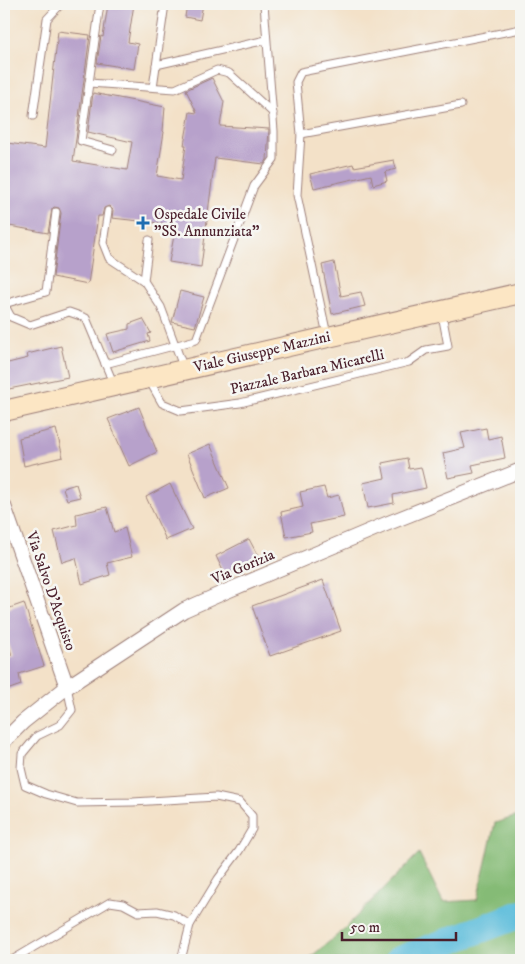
<svg xmlns="http://www.w3.org/2000/svg" width="525" height="964" font-family="'IM FELL DW Pica',serif">
	<style>
		.forest { fill: #85bb76; stroke: #686d50 }
		.water { fill: #5dbddb; stroke: #546e83 }
		.lines { fill: none; stroke-linecap: round; stroke-linejoin: round }
		.river { stroke: #5dbddb; stroke-width: 28 }
		.building { fill: #b7a1cb }
		.lane-casing { stroke: #9e807a; stroke-width: 9 }
		.street-casing { stroke: #9e807a; stroke-width: 16 }
		.secondary-casing { stroke: #9e807a; stroke-width: 22 }
		.lane { stroke: #fff; stroke-width: 7 }
		.street { stroke: #fff; stroke-width: 14 }
		.secondary { stroke: #fce6c4; stroke-width: 20 }
		.poi-dot { fill: #1f6fb2; stroke: #f6f6f2; stroke-width: 2 }
		.labels { text-anchor: middle; dominant-baseline: central; stroke-width: 5; stroke-linejoin: round; paint-order: stroke }
		.poi-label { font-size: 15px; fill: #4a1f2b; stroke: #f6f6f2; text-anchor: start }
		.street-label { font-size: 15px; fill: #4a1f2b; stroke: #f6f6f2 }
	</style>
	<rect width="100%" height="100%" fill="#f6f6f2"/>
	<filter id="ink" filterUnits="userSpaceOnUse"><feTurbulence type="fractalNoise" baseFrequency=".02" numOctaves="2"/><feDisplacementMap in="SourceGraphic" scale="10" xChannelSelector="R" yChannelSelector="G"/><feConvolveMatrix kernelMatrix="1 2 1 2 8 2 1 2 1" color-interpolation-filters="sRGB"/></filter>
	<filter id="wash" filterUnits="userSpaceOnUse"><feTurbulence type="fractalNoise" baseFrequency=".0096" numOctaves="4" result="noise"/><feDisplacementMap in="SourceGraphic" scale="20" xChannelSelector="R" yChannelSelector="G"/><feGaussianBlur stdDeviation="1.12" result="paint"/><feColorMatrix in="noise" values="0 0 0 0 0 0 0 0 0 0 0 0 0 0 0 0 0 1.4 0 .05"/><feComposite in="paint" operator="in"/></filter>
	<g filter="url(#wash)">
		<rect width="100%" height="100%" fill="#f3e1c8"/>
		<polygon class="forest" points="521,815 521,960 307,960 341,932 419,853 443,902 477,900 495,823"/>
		<polygon class="water" points="107,953 116,954 121,960 95,960"/>
		<g class="lines">
			<polyline class="river" points="399,960 521,914"/>
		</g>
		<g id="blocks">
			<g class="building">
				<polygon points="108,4 134,4 128,42 138,44 134,69 97,63 101,36 103,37"/>
				<polygon points="187,4 203,4 200,20 185,17"/>
				<polygon points="58,31 90,35 73,161 127,170 132,142 88,132 93,93 165,107 163,131 164,132 157,176 181,180 186,145 184,145 190,112 197,113 186,90 212,78 224,102 220,126 269,129 267,160 264,164 215,158 201,267 169,262 176,225 112,218 113,210 109,206 104,208 102,216 98,216 88,284 53,277 61,213 59,208 54,207 52,209 48,233 4,225 4,173 7,143 45,148"/>
				<polygon points="394,160 396,169 385,172 387,181 373,185 371,175 314,188 310,174 353,164 354,167"/>
				<polygon points="334,262 341,296 361,292 365,306 332,314 322,265"/>
				<polygon points="180,291 204,297 195,327 172,322"/>
				<polygon points="143,319 151,333 148,334 150,341 113,352 107,334 129,329 129,324"/>
				<polygon points="61,346 68,377 4,390 4,364 28,358 27,354"/>
				<polygon points="139,407 157,452 129,466 108,419"/>
				<polygon points="486,428 488,439 501,436 505,458 472,465 474,473 448,478 443,453 465,448 461,433"/>
				<polygon points="56,429 63,457 24,466 19,438"/>
				<polygon points="210,444 229,488 205,498 187,454"/>
				<polygon points="407,458 409,469 421,467 426,488 393,495 394,503 368,508 363,483 385,478 382,463"/>
				<polygon points="76,484 80,497 67,500 63,488"/>
				<polygon points="170,484 192,529 166,540 146,497"/>
				<polygon points="324,487 327,498 339,495 344,517 310,524 312,532 286,537 281,512 303,507 300,492"/>
				<polygon points="107,507 114,532 125,528 132,557 107,563 110,575 82,584 76,558 62,562 54,531 77,525 76,514"/>
				<polygon points="249,539 259,558 225,575 216,556"/>
				<polygon points="323,580 341,631 270,656 252,606"/>
				<polygon points="24,603 44,666 19,674 21,685 4,691 4,657 12,655 4,632 4,610"/>
			</g>
		</g>
	</g>
	<g filter="url(#ink)">
		<use href="#blocks" fill-opacity="0" stroke="#9e807a" stroke-width="1"/>
		<g class="lines">
			<g class="lane-casing">
				<g id="lane">
					<polyline points="100,4 81,141 113,150"/>
					<polyline points="156,65 266,40"/>
					<polyline points="89,83 175,89 217,70 229,73 273,113"/>
					<polyline points="153,87 165,4"/>
					<polyline points="33,116 47,19 61,4"/>
					<polyline points="301,134 461,105"/>
					<polyline points="108,211 103,243 109,258 144,281 161,307 184,369"/>
					<polyline points="56,212 46,292 4,304 11,317 30,325 69,312 86,318 114,385"/>
					<polyline points="144,281 149,240"/>
					<polyline points="327,335 297,195 301,134 296,82 301,72 521,29"/>
					<polyline points="105,364 196,340 254,186 274,159 274,131 264,4"/>
					<polyline points="149,380 162,403 181,411 240,403 409,362 426,350 448,346 442,314"/>
					<polyline points="67,687 72,710 60,725 37,736 22,754 21,768 25,785 46,794 77,803 133,802 216,797 240,802 252,816 252,829 239,851 218,879 190,925 181,960"/>
					<polyline points="12,960 110,902 123,904 138,912 157,911 174,915 190,925"/>
				</g>
			</g>
			<g class="street-casing">
				<g id="street">
					<polyline points="4,506 67,687"/>
					<polyline points="4,741 23,722 67,687 184,610 227,591 386,524 521,470"/>
				</g>
			</g>
			<g class="secondary-casing">
				<polyline id="secondary" points="4,411 521,293"/>
			</g>
			<use href="#lane" class="lane"/>
			<use href="#street" class="street"/>
			<use href="#secondary" class="secondary"/>
		</g>
	</g>
	<path class="poi-dot" d="M140.5 215.5h5v5h5v5h-5v5h-5v-5h-5v-5h5z"/>
	<g class="labels">
		<g class="poi-label">
			<text x="154" y="214">Ospedale Civile<tspan x="154" dy="17">"SS. Annunziata"</tspan></text>
		</g>
		<g class="street-label">
			<text transform="translate(262 352) rotate(-13)">Viale Giuseppe Mazzini</text>
			<text transform="translate(307 372) rotate(-13)">Piazzale Barbara Micarelli</text>
			<text transform="translate(243 567) rotate(-23)">Via Gorizia</text>
			<text transform="translate(51 591) rotate(71)">Via Salvo D'Acquisto</text>
		</g>
	</g>
	<rect width="525" height="964" fill="none" stroke="#f6f6f2" stroke-width="20"/>
	<path d="M342 932v8h114v-8" fill="none" stroke="#4a1f2b" stroke-width="2.5"/>
	<text x="350" y="932" font-size="15" fill="#4a1f2b" stroke="#f6f6f2" stroke-width="4" paint-order="stroke">50 m</text>
</svg>
